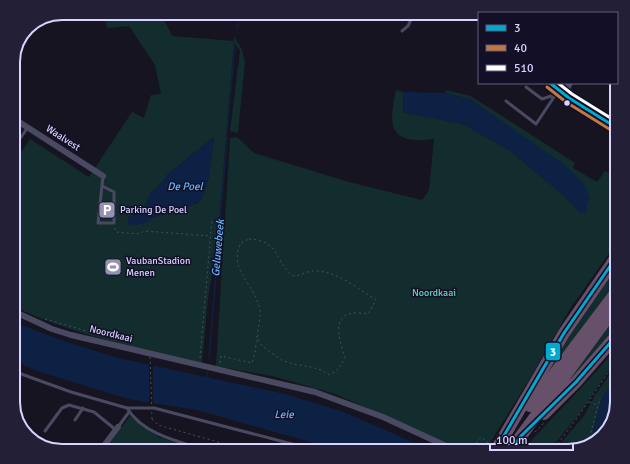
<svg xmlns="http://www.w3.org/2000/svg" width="630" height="464" font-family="Signika,sans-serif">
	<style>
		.green { fill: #132c2d; fill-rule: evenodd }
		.water { fill: #0d2144 }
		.pier { fill: #161421 }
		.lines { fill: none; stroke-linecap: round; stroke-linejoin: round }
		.stream { stroke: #0d2144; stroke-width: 1.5 }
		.path { stroke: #44505f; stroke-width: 1; stroke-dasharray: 2 3; stroke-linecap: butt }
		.lane { stroke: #4a4962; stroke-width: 3 }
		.street { stroke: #4a4962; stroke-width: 6 }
		.secondary { stroke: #575674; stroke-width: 9 }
		.highway { stroke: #67516a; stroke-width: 12 }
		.path-bridge { stroke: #44505f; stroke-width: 1; stroke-dasharray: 2 3; stroke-linecap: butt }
		.bus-1-casing { stroke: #130f26; stroke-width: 6 }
		.bus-2-casing { stroke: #130f26; stroke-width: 6 }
		.bus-3-casing { stroke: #130f26; stroke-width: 6 }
		.bus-1 { stroke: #00a9ce; stroke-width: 3 }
		.bus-2 { stroke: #c27940; stroke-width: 3 }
		.bus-3 { stroke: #fff; stroke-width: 3 }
		.bus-dot { fill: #d9d4ff; stroke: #130f26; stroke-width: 1.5 }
		.labels { text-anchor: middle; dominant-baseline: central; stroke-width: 3; stroke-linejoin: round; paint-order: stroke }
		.street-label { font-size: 10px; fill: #d9d4ff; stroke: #130f26 }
		.poi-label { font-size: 10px; fill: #d9d4ff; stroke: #130f26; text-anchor: start }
		.park-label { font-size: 10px; fill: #5fe0c0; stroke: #130f26 }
		.water-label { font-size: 11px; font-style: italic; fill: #62b6ff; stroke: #130f26 }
		.rim { fill: none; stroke: #d9d4ff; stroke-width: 2 }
		.line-badge { stroke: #130f26; stroke-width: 1.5 }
		.badge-label { font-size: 11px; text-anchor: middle; font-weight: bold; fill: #fff }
	</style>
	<rect width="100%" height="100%" fill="#161421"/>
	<g class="green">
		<path d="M155,13h6l11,23 62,5v-5l8,14 3,12 -7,71 -8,-2 10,-80 -6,-9 -16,193 -10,64 -6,64c-65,-15 -129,-28 -189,-57v-150l4,2 13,-19 59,38 43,-65 12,6 7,-23 10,-1 -6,-29 -26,-39 -22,2 -2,-8zM214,137l-6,43 -10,23 -44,14 -7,5 -5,1 -14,-5 16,-8 6,-16 13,-13 4,-6z"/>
		<path d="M396,90l8,2 -1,20 60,12 46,26 51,42 21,21 6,-6v-4l-99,-90 -16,-13 -26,-7v-3l25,6 104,67 -2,5 24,14 8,-11 12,5v66l-47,67 -38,66 -47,76h-21l-129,-57 -63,-18 -56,-10 14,-228 7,-1 17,16 95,29 73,18 7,-10 5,-51c-6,0 -12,2 -18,1 -32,-1 -24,-29 -20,-50z"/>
		<polygon points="617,263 617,284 547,378 547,369"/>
		<polygon points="617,311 617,329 563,388"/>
		<path d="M617,347v11l-37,55 -31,38h-27c31,-35 65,-67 95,-104z"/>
		<polygon points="617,365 617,378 602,398 590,445 568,451 554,451 584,416 595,395"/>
		<polygon points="130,416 158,437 204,451 114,451 108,446"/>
		<polygon points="317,444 342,451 315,451"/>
	</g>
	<g class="water">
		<polygon points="404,92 446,93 472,100 566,166 584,184 590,198 587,203 587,212 581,213 560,192 509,150 463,124 403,112"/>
		<path d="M214,137l-6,43 -6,20 -18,9 -30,8 -7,5 -11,3 -8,-1v-6c18,-8 16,-5 21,-23l14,-14 4,-6z"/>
		<polygon points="13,322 67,342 118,358 285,394 344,412 433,451 342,451 197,410 128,399 37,371 13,360"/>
		<polygon points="617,378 617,402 607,432 590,445 602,398"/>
	</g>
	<polygon class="pier" points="149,363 153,364 153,405 149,404"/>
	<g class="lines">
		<g class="stream">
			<polyline points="237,29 239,13"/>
			<polyline points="227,132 235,43"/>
			<polyline points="209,358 227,137"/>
			<polyline points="207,378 207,372"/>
		</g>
		<g class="path">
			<polyline points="109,17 134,13"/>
			<polyline points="115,228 116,232 137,234 145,231 210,236"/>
			<path d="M249,239c30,2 25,19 42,36l4,1c6,-1 13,-5 18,-5 23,-1 44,17 63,29l-8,14c-38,-7 -31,19 -23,44 -4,8 -8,13 -16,17 -13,-11 -31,-7 -47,-15 -5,-3 -12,-8 -17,-12 -14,-10 -3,-24 -5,-37 -3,-25 -33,-41 -19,-68z"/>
			<polyline points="45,319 100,335"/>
			<polyline points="200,358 212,219"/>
			<polyline points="220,363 221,356 252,363 255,352 257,336"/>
			<polyline points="589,402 597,405"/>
			<polyline points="152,419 158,425 250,451"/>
			<polyline points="535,432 544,423"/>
			<polyline points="587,447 600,398"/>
			<polyline points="223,451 225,444"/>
			<polyline points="470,451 481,437 490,444"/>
			<polyline points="489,451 491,448"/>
			<path d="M551,451c25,-28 43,-60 66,-90"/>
		</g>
		<g class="lane">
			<polyline points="402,31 408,26 414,13"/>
			<polyline points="526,87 542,99 551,96 553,98"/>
			<polyline points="506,101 536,124 558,91"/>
			<polyline points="13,149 28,127"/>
			<polyline points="102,186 114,192 114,223 98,223 103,176"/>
			<polyline points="13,371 71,392 127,408 154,408 319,451"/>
			<path d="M127,408c16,27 54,34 82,43"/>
			<polyline points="75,420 83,408"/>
			<polyline points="118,427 129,412"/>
			<polyline points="45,431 62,408 69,405 94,412 116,430"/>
		</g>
		<g class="street">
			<polyline points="98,13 104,18"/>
			<polyline points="26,33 33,24"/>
			<polyline points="564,95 570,83"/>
			<polyline points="13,118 103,176"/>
			<polyline points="13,311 52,329 71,335 315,392 383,417 457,451"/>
			<polyline points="100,451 118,427"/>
		</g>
		<polyline class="secondary" points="550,83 569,98 617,128"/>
		<g class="highway">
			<polyline points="530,406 617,291"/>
			<polyline points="544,414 576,382 617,335"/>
			<polyline points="499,445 564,333 617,256"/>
			<polyline points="510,451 617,305"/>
		</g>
		<polyline class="path-bridge" points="150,352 152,419"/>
		<g class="bus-1-casing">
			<g id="bus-1">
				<polyline points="550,83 569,98 617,128"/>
				<polyline points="495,451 564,333 617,256"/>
				<polyline points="510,451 520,437 576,382 617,335"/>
			</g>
		</g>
		<g class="bus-2-casing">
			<polyline id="bus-2" points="547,87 566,102 614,132"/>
		</g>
		<g class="bus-3-casing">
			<polyline id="bus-3" points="558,83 572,94 617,122"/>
		</g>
		<use href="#bus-1" class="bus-1"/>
		<use href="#bus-2" class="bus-2"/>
		<use href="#bus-3" class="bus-3"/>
	</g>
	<defs>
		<g id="parking-square" transform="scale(0.9)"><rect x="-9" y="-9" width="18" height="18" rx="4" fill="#9591b1" stroke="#130f26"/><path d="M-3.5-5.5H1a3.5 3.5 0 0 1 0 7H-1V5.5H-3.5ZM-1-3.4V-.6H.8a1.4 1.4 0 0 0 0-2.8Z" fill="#fff"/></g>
		<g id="stadium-square" transform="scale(0.9)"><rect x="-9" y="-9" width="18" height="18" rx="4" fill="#9591b1" stroke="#130f26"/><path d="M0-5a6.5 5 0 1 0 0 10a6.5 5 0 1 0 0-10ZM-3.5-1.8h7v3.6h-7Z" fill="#fff"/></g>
	</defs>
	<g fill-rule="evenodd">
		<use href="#parking-square" x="107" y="210"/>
		<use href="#stadium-square" x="113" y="267"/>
	</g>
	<circle class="bus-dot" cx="567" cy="103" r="3.5"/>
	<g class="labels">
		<g class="street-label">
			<text transform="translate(63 138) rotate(33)">Waalvest</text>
			<text transform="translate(111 334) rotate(14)">Noordkaai</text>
		</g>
		<g class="poi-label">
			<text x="120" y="210">Parking De Poel</text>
			<text x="126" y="261">VaubanStadion<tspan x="126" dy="12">Menen</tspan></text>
		</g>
		<g class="park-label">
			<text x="434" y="293">Noordkaai</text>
		</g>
		<g class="water-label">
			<text x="185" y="186">De Poel</text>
			<text transform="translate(218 248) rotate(-85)">Geluwebeek</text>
			<text x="284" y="414">Leie</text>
		</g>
	</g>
	<path d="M0 0H630V464H0ZM62 20H568A42 42 0 0 1 610 62V402A42 42 0 0 1 568 444H62A42 42 0 0 1 20 402V62A42 42 0 0 1 62 20Z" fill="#231f37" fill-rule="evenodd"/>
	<path class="rim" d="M62 20H568A42 42 0 0 1 610 62V402A42 42 0 0 1 568 444H62A42 42 0 0 1 20 402V62A42 42 0 0 1 62 20Z"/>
	<rect class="line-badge" x="545" y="342" width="16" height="19" rx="4" fill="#00a9ce"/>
	<g class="badge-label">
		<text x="553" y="356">3</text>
	</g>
	<rect x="478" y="12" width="140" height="72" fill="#130f26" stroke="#625e7d"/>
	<rect x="486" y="25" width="20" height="6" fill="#00a9ce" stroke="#625e7d"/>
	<text x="514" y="32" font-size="12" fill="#d9d4ff">3</text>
	<rect x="486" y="45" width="20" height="6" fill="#c27940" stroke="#625e7d"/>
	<text x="514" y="52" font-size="12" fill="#d9d4ff">40</text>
	<rect x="486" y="65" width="20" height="6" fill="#ffffff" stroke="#625e7d"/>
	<text x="514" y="72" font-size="12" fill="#d9d4ff">510</text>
	<path d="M490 444v6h83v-6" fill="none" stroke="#d9d4ff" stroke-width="2"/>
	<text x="496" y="444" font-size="12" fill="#d9d4ff" stroke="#130f26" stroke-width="3" paint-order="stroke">100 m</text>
</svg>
